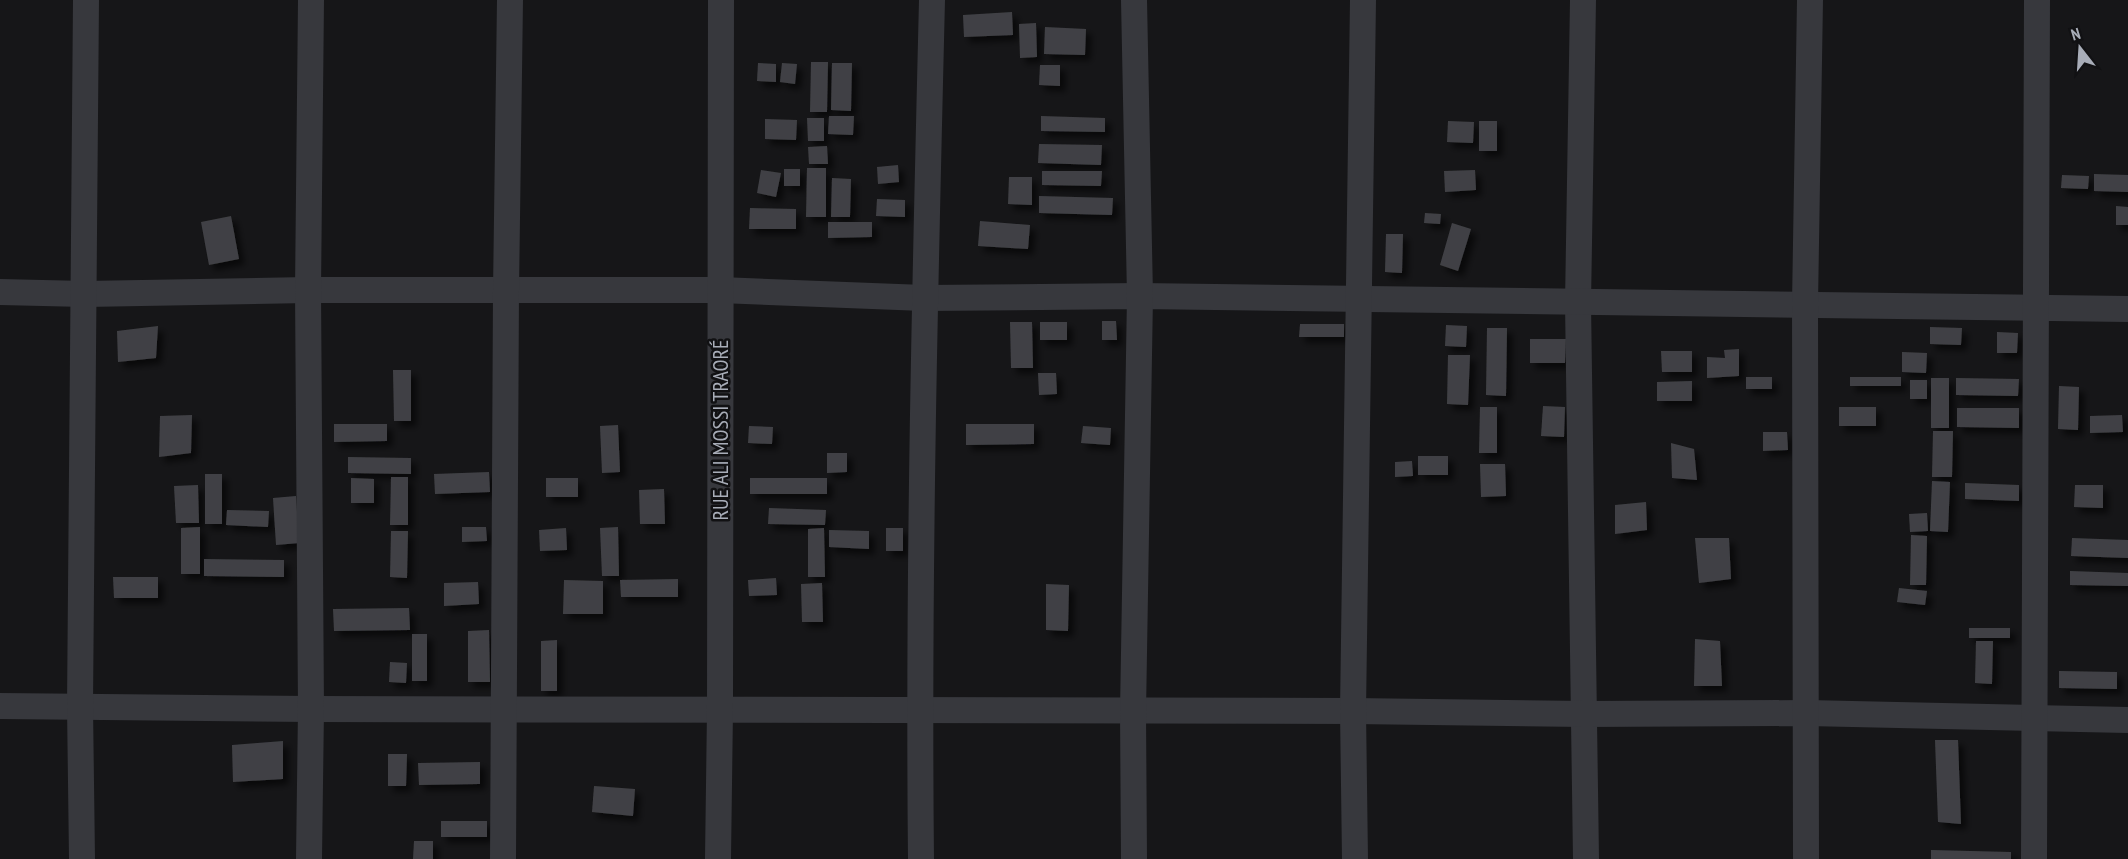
<svg xmlns="http://www.w3.org/2000/svg" width="2128" height="859" font-family="'PT Sans Narrow',sans-serif">
	<style>
		.building { fill: #404145; filter: url(#shadow) }
		.lines { fill: none; stroke-linecap: round; stroke-linejoin: round }
		.minor { stroke: #37383d; stroke-width: 26 }
		.labels { text-anchor: middle; dominant-baseline: central; stroke-width: 5; stroke-linejoin: round; paint-order: stroke }
		.street-label { font-size: 22px; fill: #a8adb8; stroke: #111113 }
	</style>
	<defs>
		<filter id="shadow"><feDropShadow dx="5.5" dy="5.5" stdDeviation="3" flood-color="#0009"/></filter>
	</defs>
	<rect width="100%" height="100%" fill="#161618"/>
	<g class="building">
		<polygon points="1012,12 1013,35 964,37 963,15"/>
		<polygon points="1036,23 1037,57 1020,58 1019,24"/>
		<polygon points="1045,27 1086,29 1085,55 1044,54"/>
		<polygon points="811,62 828,62 827,112 810,112"/>
		<polygon points="758,63 776,64 776,82 757,81"/>
		<polygon points="782,63 797,64 795,84 780,82"/>
		<polygon points="832,63 852,63 851,111 831,110"/>
		<polygon points="1040,65 1060,65 1060,86 1039,85"/>
		<polygon points="829,116 854,116 853,135 828,134"/>
		<polygon points="1041,116 1105,118 1105,132 1041,131"/>
		<polygon points="807,118 824,118 824,141 808,141"/>
		<polygon points="765,119 797,120 796,140 765,139"/>
		<polygon points="1448,121 1474,122 1473,143 1447,142"/>
		<rect x="1479" y="121" width="18" height="30"/>
		<polygon points="1039,144 1102,145 1101,165 1038,163"/>
		<polygon points="827,146 828,164 809,164 808,147"/>
		<polygon points="898,165 899,182 878,184 877,167"/>
		<polygon points="807,168 826,168 826,217 806,217"/>
		<rect x="784" y="169" width="16" height="17"/>
		<polygon points="761,170 781,173 776,197 757,193"/>
		<polygon points="1475,170 1476,190 1445,192 1444,171"/>
		<polygon points="1042,171 1102,171 1101,186 1042,185"/>
		<polygon points="2094,174 2128,175 2128,192 2094,191"/>
		<polygon points="2062,175 2089,176 2088,189 2061,188"/>
		<polygon points="1009,177 1032,177 1032,205 1008,204"/>
		<polygon points="832,178 851,179 850,217 831,217"/>
		<polygon points="1039,196 1113,198 1112,215 1039,213"/>
		<polygon points="877,199 905,200 905,217 876,216"/>
		<polygon points="2116,206 2128,207 2128,225 2116,225"/>
		<polygon points="750,208 796,209 796,229 749,229"/>
		<polygon points="1425,213 1441,214 1440,224 1424,223"/>
		<polygon points="231,216 239,259 209,265 201,222"/>
		<polygon points="980,221 1030,225 1028,249 978,246"/>
		<polygon points="828,222 872,222 872,237 828,238"/>
		<polygon points="1452,223 1471,229 1458,271 1440,265"/>
		<polygon points="1386,234 1403,234 1402,273 1385,272"/>
		<polygon points="1102,321 1116,321 1117,340 1102,340"/>
		<polygon points="1010,322 1032,322 1033,368 1011,368"/>
		<rect x="1040" y="322" width="27" height="18"/>
		<polygon points="1300,324 1344,324 1344,337 1299,337"/>
		<polygon points="1446,325 1467,326 1466,347 1445,346"/>
		<polygon points="158,326 156,358 118,362 117,331"/>
		<polygon points="1930,327 1962,328 1961,345 1930,344"/>
		<polygon points="1487,328 1507,328 1506,396 1486,395"/>
		<polygon points="1997,332 2018,333 2017,353 1997,353"/>
		<polygon points="1530,339 1566,339 1565,363 1530,363"/>
		<polygon points="1739,349 1739,376 1707,378 1707,357 1725,358 1724,350"/>
		<polygon points="1661,351 1692,351 1692,372 1662,372"/>
		<polygon points="1902,352 1927,353 1926,373 1902,372"/>
		<polygon points="1448,355 1470,355 1468,405 1447,404"/>
		<polygon points="393,370 411,370 411,421 394,421"/>
		<polygon points="1038,373 1056,373 1057,394 1039,395"/>
		<rect x="1746" y="377" width="26" height="12"/>
		<rect x="1850" y="377" width="51" height="9"/>
		<rect x="1931" y="378" width="18" height="50"/>
		<polygon points="1956,378 2019,379 2018,396 1956,395"/>
		<rect x="1910" y="380" width="17" height="19"/>
		<polygon points="1692,381 1692,401 1657,401 1657,382"/>
		<polygon points="2059,386 2079,387 2078,430 2058,429"/>
		<polygon points="1543,406 1565,407 1564,437 1541,436"/>
		<polygon points="1480,407 1497,407 1497,453 1479,453"/>
		<rect x="1839" y="407" width="37" height="19"/>
		<polygon points="1957,408 2019,408 2019,428 1957,427"/>
		<polygon points="192,415 191,453 159,457 160,416"/>
		<polygon points="2122,415 2123,432 2090,433 2090,416"/>
		<polygon points="334,424 387,424 387,441 334,442"/>
		<polygon points="966,424 1034,424 1034,444 966,445"/>
		<polygon points="618,425 620,472 602,473 600,426"/>
		<polygon points="749,426 773,427 772,444 748,443"/>
		<polygon points="1083,426 1111,428 1110,445 1081,443"/>
		<polygon points="1933,431 1953,431 1952,477 1932,477"/>
		<polygon points="1763,432 1787,432 1788,450 1763,451"/>
		<polygon points="1671,443 1694,449 1697,480 1672,478"/>
		<polygon points="827,453 847,453 847,472 827,473"/>
		<rect x="1418" y="456" width="30" height="19"/>
		<polygon points="348,457 411,458 411,474 348,473"/>
		<polygon points="1412,461 1413,476 1395,477 1395,462"/>
		<polygon points="1480,464 1505,464 1506,496 1481,497"/>
		<polygon points="489,472 490,492 435,494 434,474"/>
		<rect x="205" y="474" width="17" height="50"/>
		<polygon points="391,477 408,477 408,525 390,525"/>
		<polygon points="351,478 374,479 374,503 351,503"/>
		<rect x="546" y="478" width="32" height="19"/>
		<rect x="750" y="478" width="77" height="16"/>
		<polygon points="1932,481 1950,482 1948,532 1930,531"/>
		<polygon points="1965,483 2019,485 2019,501 1965,499"/>
		<polygon points="198,485 199,523 176,523 174,486"/>
		<polygon points="2075,485 2103,485 2103,508 2074,507"/>
		<polygon points="664,489 665,524 640,524 639,490"/>
		<polygon points="296,496 299,543 276,545 273,498"/>
		<polygon points="1646,502 1647,530 1615,534 1615,505"/>
		<polygon points="769,508 826,510 825,525 768,524"/>
		<polygon points="227,510 269,511 268,527 226,525"/>
		<polygon points="1927,513 1928,531 1910,532 1909,514"/>
		<polygon points="200,527 200,574 181,574 181,528"/>
		<polygon points="462,527 486,527 487,541 462,542"/>
		<polygon points="618,527 619,576 602,576 600,528"/>
		<polygon points="566,528 567,550 540,551 539,530"/>
		<polygon points="824,528 825,577 808,577 808,529"/>
		<rect x="886" y="528" width="17" height="23"/>
		<polygon points="829,530 869,531 869,549 829,547"/>
		<polygon points="391,531 408,531 407,578 390,577"/>
		<polygon points="1911,535 1927,536 1926,585 1910,585"/>
		<polygon points="1695,538 1729,538 1731,579 1699,583"/>
		<polygon points="2072,538 2128,540 2128,558 2071,556"/>
		<polygon points="204,559 284,560 284,577 204,576"/>
		<polygon points="2070,571 2128,573 2128,586 2070,585"/>
		<polygon points="113,577 158,577 158,598 114,598"/>
		<polygon points="776,578 777,595 749,596 748,580"/>
		<polygon points="678,579 678,597 621,597 620,580"/>
		<polygon points="564,580 603,581 603,614 563,614"/>
		<polygon points="478,582 479,604 444,606 444,583"/>
		<polygon points="822,583 823,622 802,622 801,584"/>
		<polygon points="1046,584 1069,585 1068,631 1046,630"/>
		<polygon points="1899,588 1927,591 1925,605 1897,602"/>
		<polygon points="409,608 410,630 334,631 333,609"/>
		<rect x="1969" y="628" width="41" height="10"/>
		<polygon points="489,630 490,682 468,682 468,631"/>
		<rect x="412" y="634" width="15" height="47"/>
		<polygon points="1695,639 1720,641 1722,686 1694,686"/>
		<polygon points="557,640 557,691 541,691 541,641"/>
		<polygon points="1976,641 1993,641 1992,684 1975,683"/>
		<polygon points="390,662 407,663 406,683 389,682"/>
		<polygon points="2059,671 2117,672 2117,689 2059,688"/>
		<polygon points="1935,740 1958,740 1961,824 1938,822"/>
		<polygon points="283,741 283,779 233,782 232,745"/>
		<polygon points="388,754 407,754 406,786 388,786"/>
		<polygon points="480,762 480,784 419,785 418,763"/>
		<polygon points="594,786 635,789 633,816 592,812"/>
		<rect x="441" y="821" width="46" height="16"/>
		<polygon points="414,841 433,841 433,859 413,859"/>
		<polygon points="1931,850 2011,852 2011,859 1931,859"/>
	</g>
	<g class="lines">
		<g class="minor">
			<polyline points="1583,0 1578,303 1586,859"/>
			<polyline points="0,292 85,294 308,290 720,290 924,298 1140,296 2128,309"/>
			<polyline points="0,706 311,709 1353,711 1585,714 1807,713 2128,720"/>
			<polyline points="82,859 80,706 86,0"/>
			<polyline points="309,859 311,709 308,290 311,0"/>
			<polyline points="503,859 506,291 510,0"/>
			<polyline points="718,859 720,710 721,0"/>
			<path d="M921,859c-3,-286 4,-573 11,-859"/>
			<polyline points="1134,859 1133,712 1140,296 1134,0"/>
			<polyline points="1355,859 1353,711 1363,0"/>
			<polyline points="1806,859 1805,304 1810,0"/>
			<polyline points="2034,859 2037,0"/>
		</g>
	</g>
	<g class="labels">
		<g class="street-label">
			<text transform="translate(720 430) rotate(-90)">RUE ALI MOSSI TRAORÉ</text>
		</g>
	</g>
	<g transform="translate(2080 48) rotate(343)" stroke="#111113" stroke-width="4.5" paint-order="stroke">
	<path d="M0-4.5L10 22L0 15L-10 22Z" fill="#a8adb8"/>
	<text y="-9" font-size="16" font-weight="bold" text-anchor="middle" fill="#a8adb8">N</text>
	</g>
</svg>
